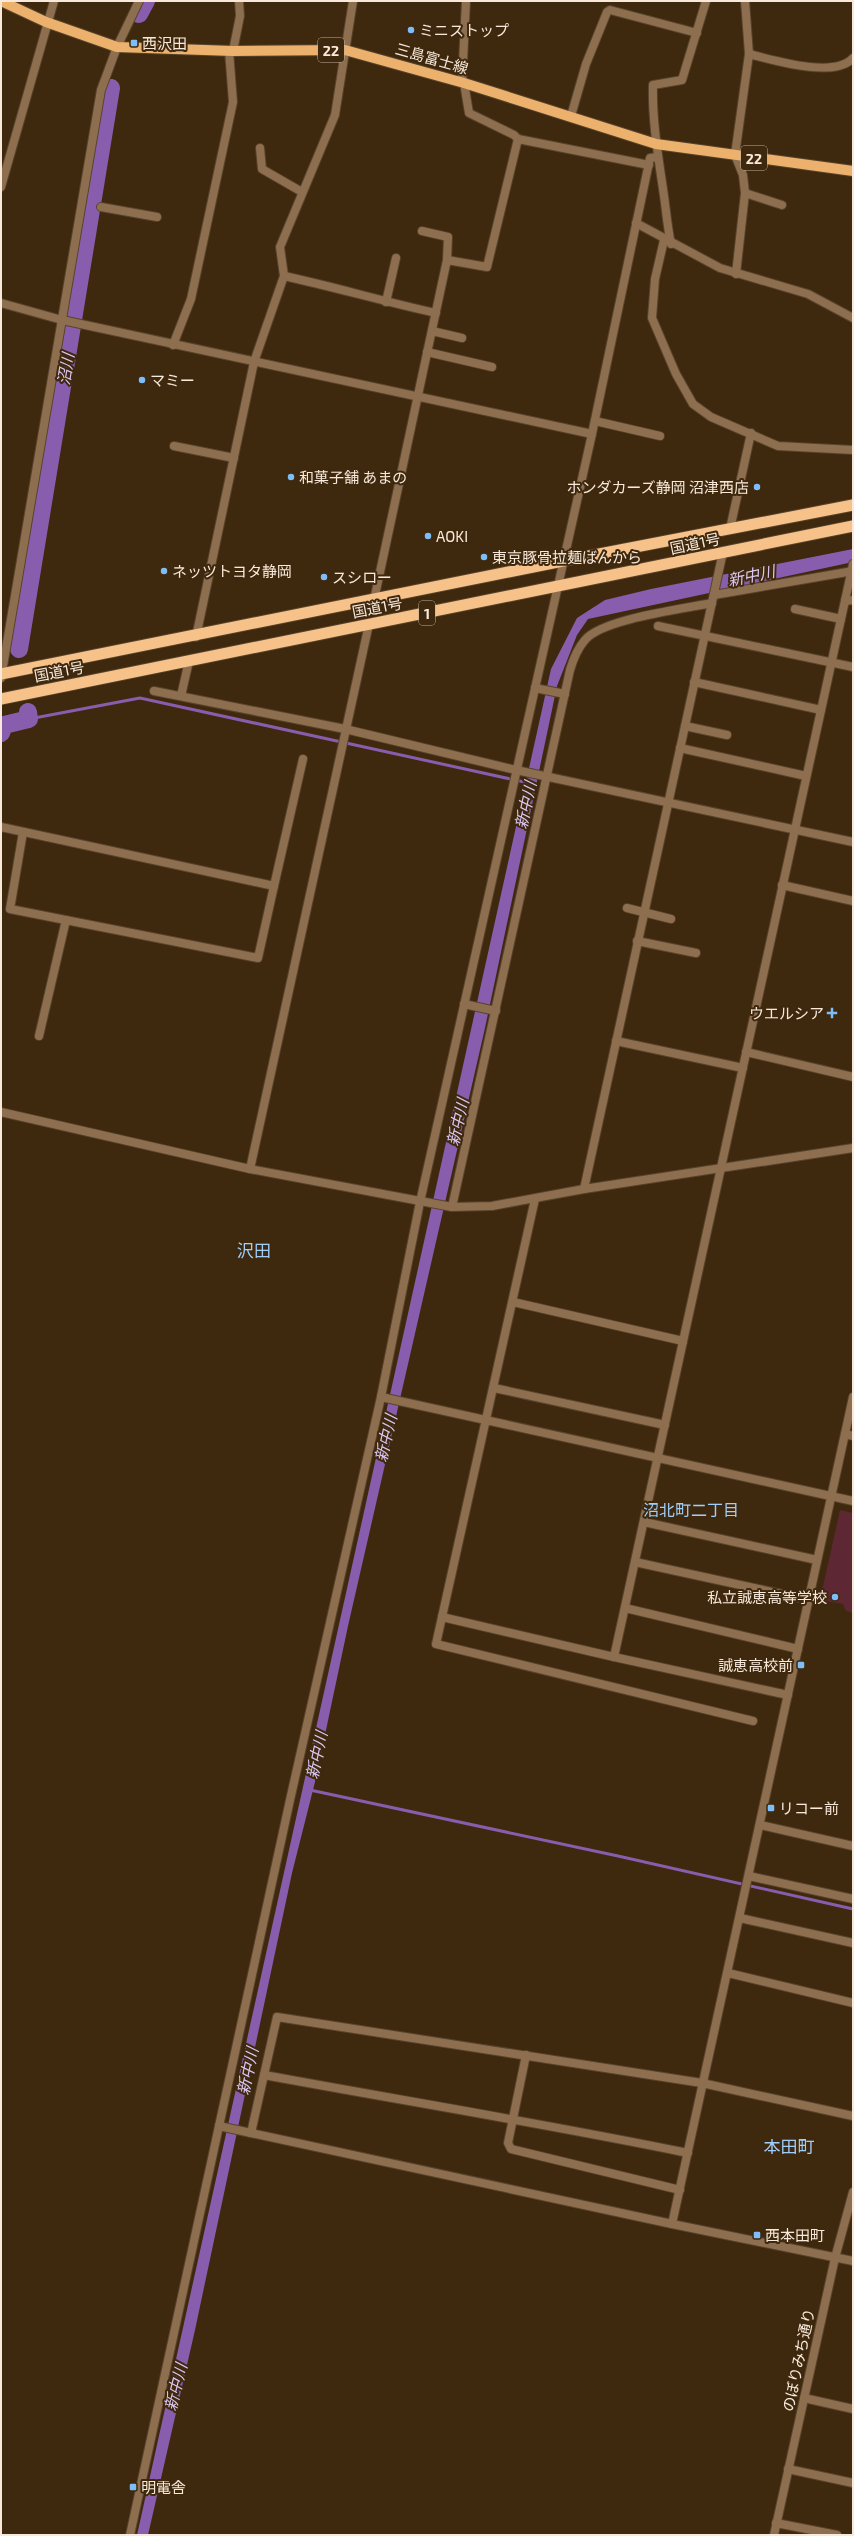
<svg xmlns="http://www.w3.org/2000/svg" width="854" height="2536" font-family="'Exo 2','Noto Sans JP',sans-serif">
	<style>
		.green { fill: #5d2834 }
		.water { fill: #885dad }
		.lines { fill: none; stroke-linecap: round; stroke-linejoin: round }
		.stream { stroke: #885dad; stroke-width: 3 }
		.river { stroke: #885dad; stroke-width: 18 }
		.minor-casing { stroke: #58432b; stroke-width: 10 }
		.tertiary-casing { stroke: #58432b; stroke-width: 10 }
		.primary-casing { stroke: #58432b; stroke-width: 12 }
		.trunk-casing { stroke: #58432b; stroke-width: 13 }
		.minor { stroke: #8d6f50; stroke-width: 8 }
		.tertiary { stroke: #8d6f50; stroke-width: 8 }
		.primary { stroke: #edb16e; stroke-width: 10 }
		.trunk { stroke: #f6c289; stroke-width: 11 }
		.poi-dot { fill: #7dbef9; stroke: #3e280e; stroke-width: 1.5 }
		.labels { text-anchor: middle; dominant-baseline: central; stroke-width: 4; stroke-linejoin: round; paint-order: stroke }
		.shield { fill: #3e280e; stroke: #c0af9d; stroke-width: 1 }
		.shield-label { font-size: 14px; font-weight: bold; fill: #f8e9da }
		.poi-label { font-size: 15px; fill: #f8e9da; stroke: #3e280e; text-anchor: start }
		.street-label { font-size: 15px; fill: #f8e9da; stroke: #3e280e }
		.water-label { font-size: 16px; font-style: italic; fill: #dcc7f2; stroke: #3e280e }
		.neighbourhood-label { font-size: 16px; fill: #9fcefb; stroke: #3e280e }
		.quarter-label { font-size: 17px; fill: #9fcefb; stroke: #3e280e }
	</style>
	<rect width="100%" height="100%" fill="#3e280e"/>
	<polygon class="green" points="840,1510 853,1513 853,1613 846,1611 843,1604 820,1600"/>
	<polygon class="water" points="853,549 853,562 588,619 577,635 557,686 485,1028 348,1626 315,1782 292,1873 195,2330 148,2535 137,2535 551,669 577,618 605,600 651,589"/>
	<g class="lines">
		<g class="stream">
			<polyline points="29,719 140,698 529,783"/>
			<polyline points="310,1790 618,1856 853,1909"/>
		</g>
		<g class="river">
			<polyline points="139,14 146,1"/>
			<polyline points="19,649 111,88"/>
			<polyline points="1,733 4,725 29,719 28,712"/>
		</g>
		<g class="minor-casing">
			<g id="minor">
				<polyline points="117,47 139,1"/>
				<polyline points="233,51 240,16 239,1"/>
				<path d="M749,54c24,6 85,25 104,4"/>
				<polyline points="462,82 466,1"/>
				<polyline points="571,116 586,64 607,12 610,10 697,33"/>
				<polyline points="518,139 649,165"/>
				<polyline points="260,148 262,169 302,192"/>
				<polyline points="1,187 54,1"/>
				<polyline points="745,193 782,205"/>
				<polyline points="101,207 157,217"/>
				<polyline points="636,223 720,268 808,294 853,318"/>
				<polyline points="422,231 448,237 447,260"/>
				<polyline points="664,240 655,279 652,318 676,374 693,404 711,417 778,446 853,450"/>
				<path d="M671,244c-4,-19 -5,-36 -8,-55 -5,-34 -11,-69 -10,-104l29,-5 24,-79"/>
				<polyline points="736,274 745,193 743,175 735,155 749,54 745,1"/>
				<path d="M284,276c51,11 101,26 152,37"/>
				<polyline points="386,302 396,258"/>
				<polyline points="62,320 592,434"/>
				<polyline points="432,331 462,338"/>
				<polyline points="173,345 191,299 233,102 229,51"/>
				<polyline points="427,352 492,367"/>
				<polyline points="595,421 660,436"/>
				<polyline points="174,446 234,458"/>
				<polyline points="730,529 751,433"/>
				<polyline points="714,595 853,571"/>
				<polyline points="374,600 447,260 487,267 518,139 514,135 469,113 464,83"/>
				<polyline points="845,601 853,600"/>
				<polyline points="795,609 841,619"/>
				<polyline points="658,626 853,667"/>
				<polyline points="196,637 254,362 284,276 280,247 335,115 353,1"/>
				<polyline points="694,682 821,710"/>
				<polyline points="535,688 565,694"/>
				<polyline points="154,691 345,729 516,770 853,842"/>
				<polyline points="181,696 189,661"/>
				<polyline points="685,726 727,735"/>
				<polyline points="680,748 806,776"/>
				<polyline points="782,885 853,901"/>
				<polyline points="627,908 671,919"/>
				<polyline points="637,941 696,953"/>
				<polyline points="464,1004 496,1011"/>
				<polyline points="616,1041 743,1068"/>
				<polyline points="746,1052 853,1077"/>
				<polyline points="250,1169 369,624"/>
				<polyline points="584,1189 723,552"/>
				<polyline points="535,1199 442,1617 614,1657 788,1695"/>
				<path d="M452,1207l118,-537c3,-10 7,-21 15,-30 17,-21 98,-31 127,-37"/>
				<polyline points="513,1302 683,1341"/>
				<polyline points="494,1388 665,1425"/>
				<polyline points="381,1397 853,1501"/>
				<polyline points="845,1434 853,1436"/>
				<polyline points="644,1522 817,1560"/>
				<polyline points="635,1562 809,1600"/>
				<polyline points="625,1608 798,1649"/>
				<polyline points="442,1617 436,1644 753,1721"/>
				<polyline points="614,1657 853,564"/>
				<polyline points="760,1825 853,1846"/>
				<polyline points="740,1918 853,1943"/>
				<polyline points="728,1973 853,2003"/>
				<polyline points="526,2055 508,2143 511,2149 680,2190"/>
				<path d="M264,2075c141,26 283,49 424,78"/>
				<polyline points="672,2224 251,2133 277,2017 702,2083 853,2116"/>
				<polyline points="804,2398 853,2409"/>
				<polyline points="788,2469 853,2483"/>
				<polyline points="776,2523 837,2535"/>
			</g>
		</g>
		<g class="tertiary-casing">
			<g id="tertiary">
				<polyline points="1,303 62,320"/>
				<polyline points="1,678 101,90 117,47"/>
				<polyline points="1,827 274,886 303,759"/>
				<polyline points="23,832 10,909 258,958 274,886"/>
				<polyline points="39,1036 66,920"/>
				<polyline points="1,1112 250,1169 452,1207 492,1206 584,1189 853,1148"/>
				<polyline points="853,1397 672,2224 853,2261"/>
				<polyline points="749,1876 853,1899"/>
				<polyline points="219,2126 251,2133"/>
				<polyline points="130,2535 290,1800 381,1397 420,1202 592,434 650,158 658,157"/>
				<polyline points="774,2535 835,2258 853,2192"/>
			</g>
		</g>
		<g class="primary-casing">
			<polyline id="primary" points="1,1 46,22 117,47 233,51 345,50 464,83 656,144 853,171"/>
		</g>
		<g class="trunk-casing">
			<g id="trunk">
				<polyline points="1,674 563,561 853,505"/>
				<polyline points="1,699 853,526"/>
			</g>
		</g>
		<use href="#minor" class="minor"/>
		<use href="#tertiary" class="tertiary"/>
		<use href="#primary" class="primary"/>
		<use href="#trunk" class="trunk"/>
	</g>
	<g class="poi-dot">
		<circle cx="411" cy="30" r="4"/>
		<rect x="130" y="39" width="8" height="8" rx="2"/>
		<circle cx="142" cy="380" r="4"/>
		<circle cx="291" cy="477" r="4"/>
		<circle cx="757" cy="487" r="4"/>
		<circle cx="428" cy="536" r="4"/>
		<circle cx="484" cy="557" r="4"/>
		<circle cx="164" cy="571" r="4"/>
		<circle cx="324" cy="577" r="4"/>
		<path d="M830 1007h4v4h4v4h-4v4h-4v-4h-4v-4h4z"/>
		<circle cx="835" cy="1597" r="4"/>
		<rect x="797" y="1661" width="8" height="8" rx="2"/>
		<rect x="767" y="1804" width="8" height="8" rx="2"/>
		<rect x="753" y="2231" width="8" height="8" rx="2"/>
		<rect x="129" y="2483" width="8" height="8" rx="2"/>
	</g>
	<g class="labels">
		<g class="shield">
			<rect x="318" y="38" width="26" height="24" rx="3"/>
			<rect x="741" y="146" width="26" height="24" rx="3"/>
			<rect x="419" y="601" width="16" height="24" rx="3"/>
		</g>
		<g class="shield-label">
			<text x="331" y="50">22</text>
			<text x="754" y="158">22</text>
			<text x="427" y="613">1</text>
		</g>
		<g class="poi-label">
			<text x="419" y="30">ミニストップ</text>
			<text x="142" y="43">西沢田</text>
			<text x="150" y="380">マミー</text>
			<text x="299" y="477">和菓子舗 あまの</text>
			<text x="749" y="487" text-anchor="end">ホンダカーズ静岡 沼津西店</text>
			<text x="436" y="536">AOKI</text>
			<text x="492" y="557">東京豚骨拉麺ばんから</text>
			<text x="172" y="571">ネッツトヨタ静岡</text>
			<text x="332" y="577">スシロー</text>
			<text x="824" y="1013" text-anchor="end">ウエルシア</text>
			<text x="827" y="1597" text-anchor="end">私立誠恵高等学校</text>
			<text x="793" y="1665" text-anchor="end">誠恵高校前</text>
			<text x="779" y="1808">リコー前</text>
			<text x="765" y="2235">西本田町</text>
			<text x="141" y="2487">明電舎</text>
		</g>
		<g class="street-label">
			<text transform="translate(432 58) rotate(16)">三島富士線</text>
			<text transform="translate(695 543) rotate(-12)">国道1号</text>
			<text transform="translate(377 607) rotate(-11)">国道1号</text>
			<text transform="translate(59 671) rotate(-11)">国道1号</text>
			<text transform="translate(798 2360) rotate(-78)">のぼりみち通り</text>
		</g>
		<g class="water-label">
			<text transform="translate(65 369) rotate(-81)">沼川</text>
			<text transform="translate(751 575) rotate(-12)">新中川</text>
			<text transform="translate(525 805) rotate(-78)">新中川</text>
			<text transform="translate(457 1122) rotate(-77)">新中川</text>
			<text transform="translate(385 1438) rotate(-77)">新中川</text>
			<text transform="translate(316 1755) rotate(-78)">新中川</text>
			<text transform="translate(247 2071) rotate(-78)">新中川</text>
			<text transform="translate(175 2387) rotate(-76)">新中川</text>
		</g>
		<g class="neighbourhood-label">
			<text x="691" y="1509">沼北町二丁目</text>
		</g>
		<g class="quarter-label">
			<text x="254" y="1250">沢田</text>
			<text x="789" y="2146">本田町</text>
		</g>
	</g>
	<rect width="854" height="2536" fill="none" stroke="#f8e9da" stroke-width="4"/>
</svg>
